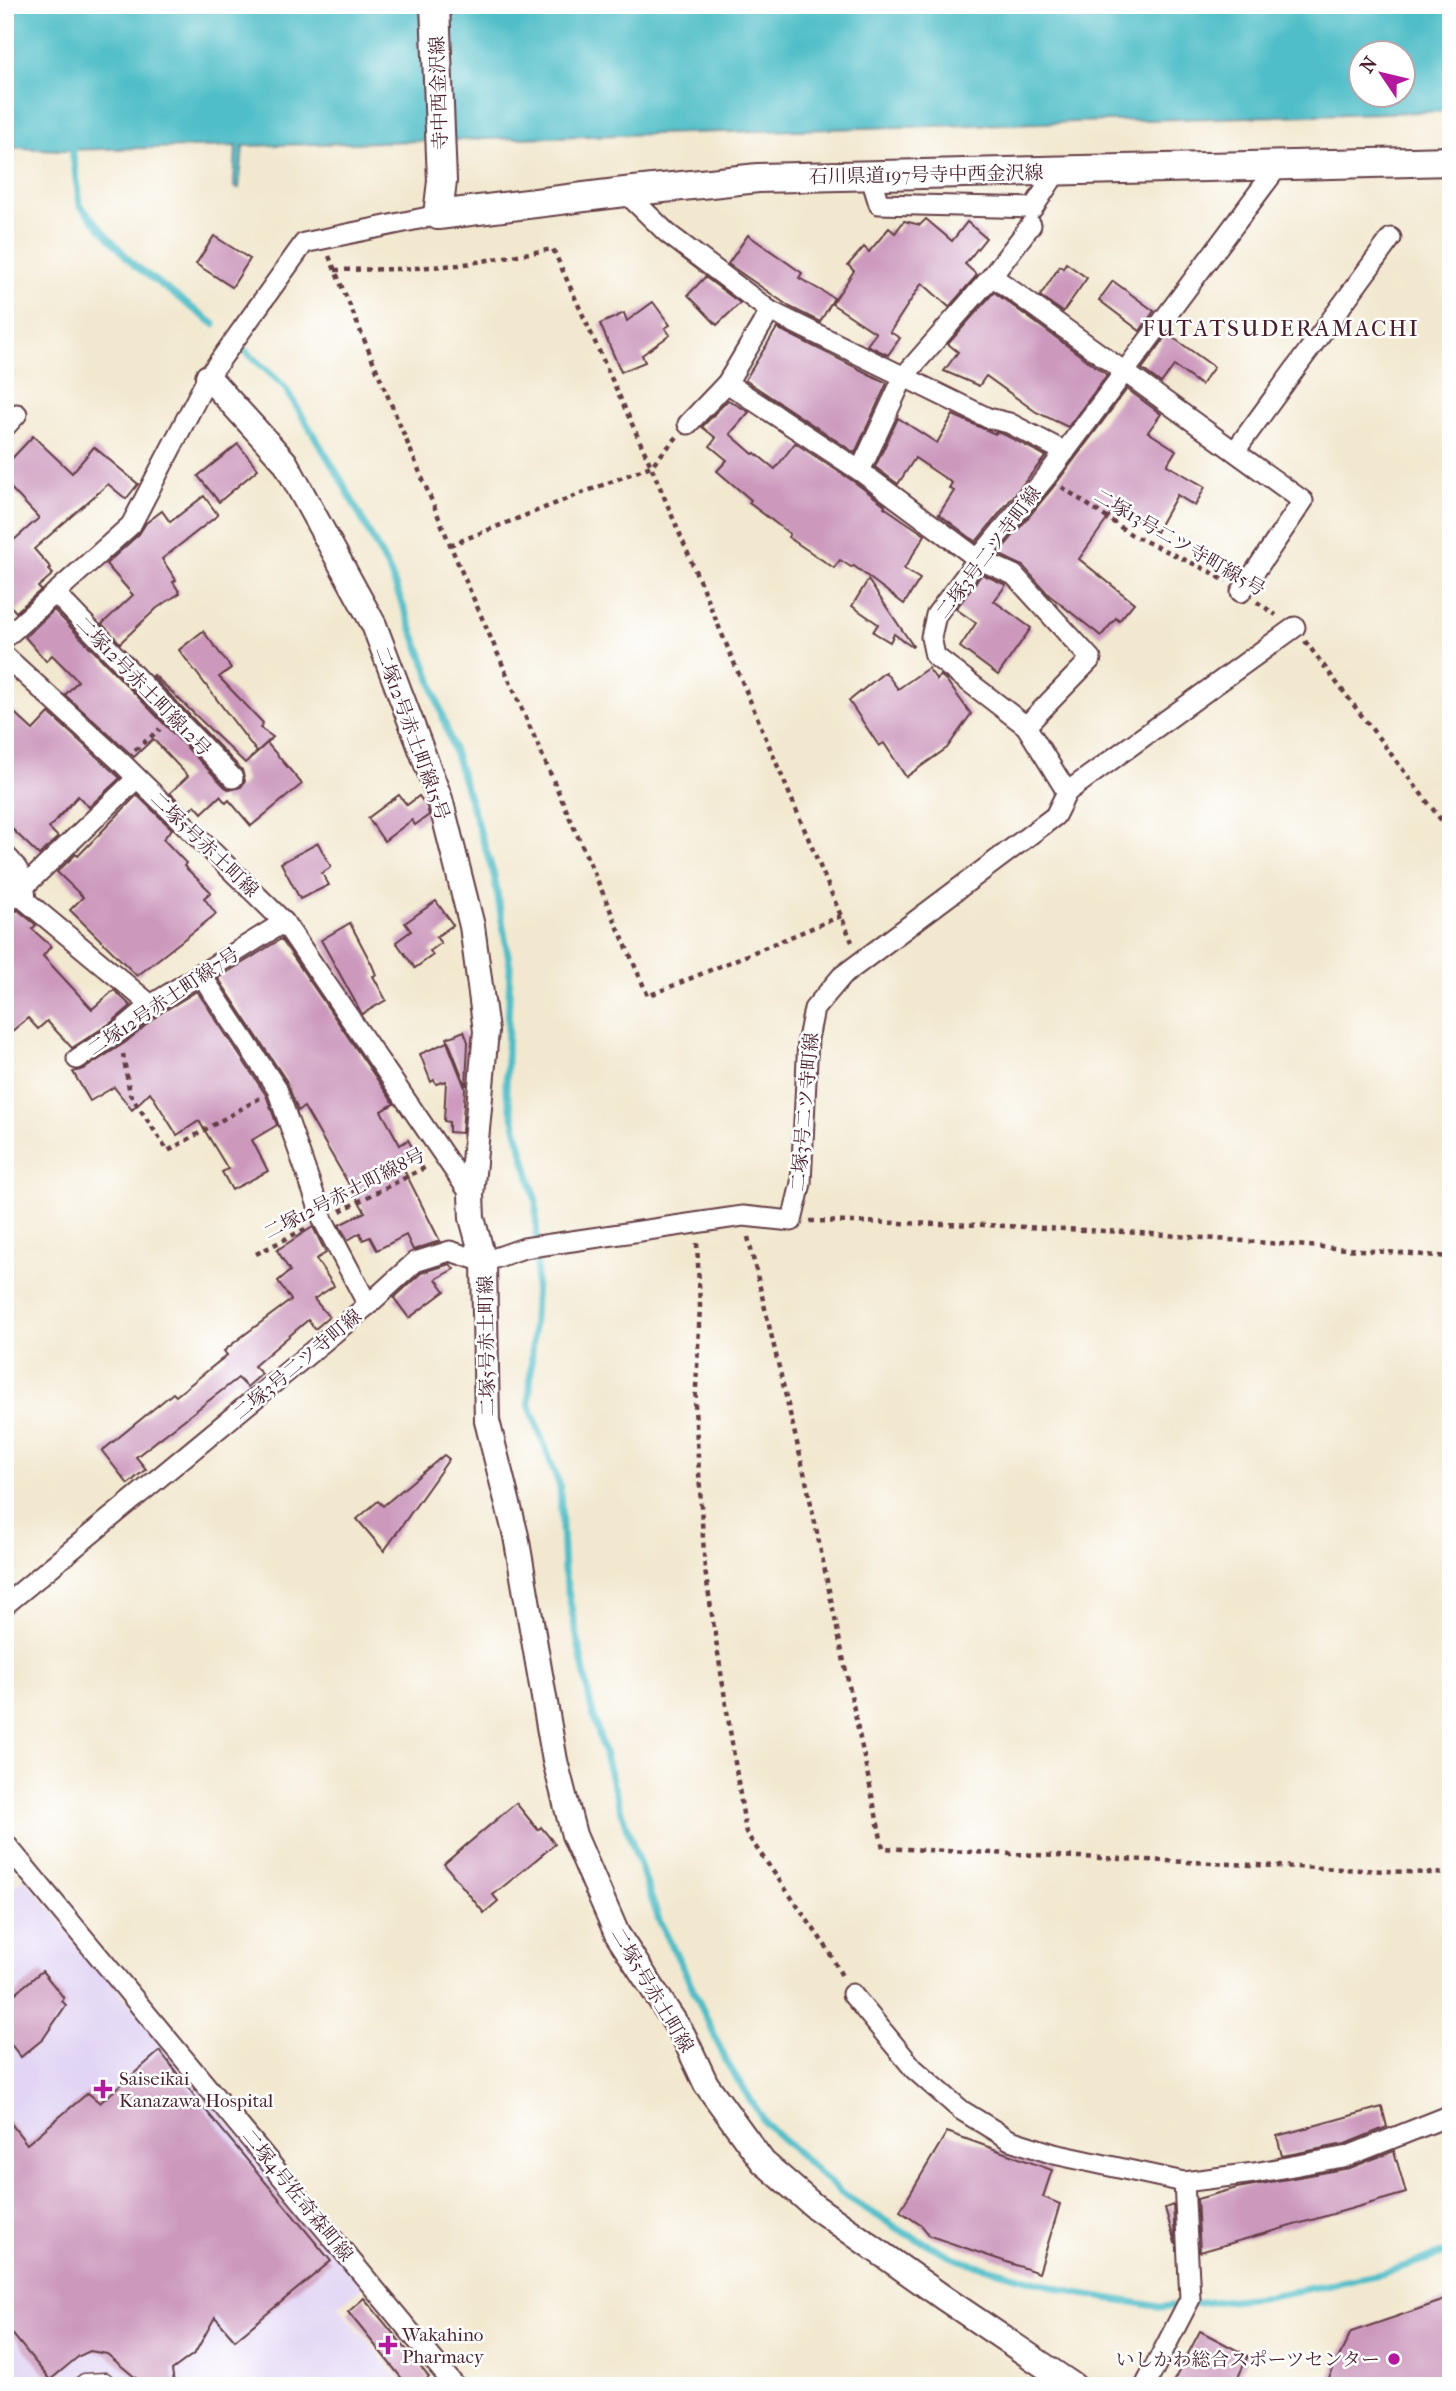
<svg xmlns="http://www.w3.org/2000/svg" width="1456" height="2391" font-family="'IM FELL French Canon','Noto Serif JP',serif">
	<rect width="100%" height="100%" fill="#fff"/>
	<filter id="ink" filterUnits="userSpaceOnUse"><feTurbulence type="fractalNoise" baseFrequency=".0143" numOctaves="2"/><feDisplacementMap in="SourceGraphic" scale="14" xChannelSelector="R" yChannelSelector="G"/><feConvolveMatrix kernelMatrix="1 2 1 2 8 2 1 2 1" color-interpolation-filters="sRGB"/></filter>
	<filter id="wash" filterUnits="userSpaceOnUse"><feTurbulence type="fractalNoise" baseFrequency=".00686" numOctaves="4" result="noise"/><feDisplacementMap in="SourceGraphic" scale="28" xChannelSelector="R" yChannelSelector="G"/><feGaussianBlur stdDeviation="1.57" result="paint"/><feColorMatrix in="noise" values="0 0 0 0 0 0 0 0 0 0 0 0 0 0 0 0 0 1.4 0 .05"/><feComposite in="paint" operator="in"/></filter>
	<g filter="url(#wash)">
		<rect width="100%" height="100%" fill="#f2e8cf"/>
		<path fill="#e1d4f4" d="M25 1878 364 2285 339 2306 404 2386H5V1894Z"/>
		<path fill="#50bec8" stroke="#4d6e7a" stroke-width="2" fill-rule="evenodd" d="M5 5H1451V111L243 146 239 188 234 187 236 146 60 150 5 147ZM1362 52H1404V94H1362Z"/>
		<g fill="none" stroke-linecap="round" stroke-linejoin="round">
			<g stroke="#50bec8" stroke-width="7">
				<path d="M71 141 80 205 134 265 214 324"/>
				<path d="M241 347 284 386 340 478 390 572 427 668 494 875 510 966 506 1090 536 1201 537 1266 529 1404 560 1487 564 1571 591 1707 620 1808 659 1920 688 1978 727 2063 766 2124 841 2193 905 2233 959 2260 1076 2293 1161 2307 1271 2296 1381 2274 1451 2251"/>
			</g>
		</g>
		<g id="blocks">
			<g fill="#cc99bd">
				<path d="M926 219 952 241 967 222 986 238 965 264 977 275 949 307 922 283 890 332 900 338 888 355 867 345 876 333 832 304 854 271 848 265 864 247 869 252 889 228 895 233 904 221 920 225Z"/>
				<path d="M748 235 802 273 799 278 834 298 820 322 790 307 728 264Z"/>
				<path d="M214 236 250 259 232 287 196 264Z"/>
				<path d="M1066 263 1087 278 1063 312 1040 296 1060 266 1063 268Z"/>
				<path d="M705 277 740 303 717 325 688 295Z"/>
				<path d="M1113 281 1154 311 1140 331 1099 300Z"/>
				<path d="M994 292 1107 375 1068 427 1036 412 986 376 979 386 944 371 958 352 948 344Z"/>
				<path d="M653 302 670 325 665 328 670 335 642 355 645 362 621 372 600 324 624 313 627 321Z"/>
				<path d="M777 328 887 383 855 453 745 380Z"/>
				<path d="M1168 334 1214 367 1201 385 1174 366 1161 383 1142 369Z"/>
				<path d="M1127 389 1161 414 1148 432 1176 450 1167 465 1205 487 1195 506 1177 495 1156 532 1116 507 1079 559 1134 603 1119 621 1116 618 1101 636 1049 595 1023 566 998 554 1055 485Z"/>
				<path d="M728 400 749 412 730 434 753 454 755 453 775 469 795 443 853 481 885 505 884 507 925 535 904 569 920 579 904 604 854 566 851 567 840 560 834 568 788 537 790 534 749 503 751 500 717 471 727 460 710 446 716 438 702 427Z"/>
				<path d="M953 415 995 434 996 432 1005 435 1046 456 976 542 939 514 954 491 949 488 952 483 915 458 898 484 875 467 898 418 937 443Z"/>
				<path d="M33 436 72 473 94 447 138 484 126 499 108 484 34 549 51 568 49 570 53 574 38 587 41 590 16 612 5 600V548L39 518 5 482V466Z"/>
				<path d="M238 444 258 469 219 502 198 476Z"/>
				<path d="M204 496 218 515 162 559 176 580 173 582 180 593 157 608 120 643 102 624 133 595 106 564 139 534 146 523 162 511 170 522Z"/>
				<path d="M982 574 1006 585 994 601 1031 628 998 675 960 647 976 623 956 609Z"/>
				<path d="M868 580 913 646 912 647 894 634 890 642 873 632 878 624 852 606Z"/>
				<path d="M54 610 225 787 230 790 241 787 245 781 242 770 152 676 154 675 245 763 267 743 302 784 251 826 229 800 226 803 220 796 202 813 195 805 189 811 170 793 188 776 153 739 134 757 65 695 78 681 52 655 46 661 25 637Z"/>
				<path d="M203 631 231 668 219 677 263 723 260 728 273 737 257 752 179 650Z"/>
				<path d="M928 668 937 680 940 675 946 680 971 714 947 748 906 777 884 743 879 746 849 701 885 672 898 689Z"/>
				<path d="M5 704 33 730 49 713 120 778 89 807 78 796 49 828 58 837 39 855 5 822Z"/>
				<path d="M137 795 172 829 163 839 186 863 184 866 211 892 204 898 216 914 137 976 70 910 83 897 57 872 76 854 78 856Z"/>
				<path d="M399 795 407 805 419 796 427 807 429 815 415 825 412 820 384 841 368 818Z"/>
				<path d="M318 843 331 867 322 873 329 885 300 899 281 863Z"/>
				<path d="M436 901 453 925 436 937 441 943 430 951 433 955 415 968 396 942 411 931 405 923Z"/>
				<path d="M18 910 36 925 32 929 51 946 43 956 92 1009 114 990 131 1006 112 1022 72 1048 47 1021 38 1029 28 1018 5 1037V917Z"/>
				<path d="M350 923 372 965 376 975 373 976 386 1000 362 1014 321 940Z"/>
				<path d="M281 939 394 1104 381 1111 400 1145 408 1140 418 1157 402 1166 440 1241 413 1250 406 1235 377 1250 370 1237 363 1240 360 1233 348 1240 339 1225 365 1212 304 1107 298 1111 287 1082 218 978Z"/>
				<path d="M197 991 266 1095 277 1125 252 1140 268 1171 232 1190 222 1172 228 1169 199 1121 177 1135 150 1092 132 1110 114 1087 90 1101 73 1072 84 1069 126 1042 158 1015Z"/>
				<path d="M464 1031 468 1042 466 1086 447 1038Z"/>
				<path d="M447 1042 465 1088 462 1133 449 1132V1122L444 1121 446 1081 436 1084 434 1080 431 1082 420 1054Z"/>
				<path d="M313 1227 326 1253 316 1259 334 1286 314 1299 329 1317 315 1329 308 1320 254 1366 262 1374 247 1387 238 1378 136 1457 146 1469 128 1484 102 1451 173 1393 176 1396 227 1355 224 1351 240 1338 291 1300 278 1281 290 1271 277 1250Z"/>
				<path d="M450 1264 454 1269 436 1279 445 1291 409 1318 394 1298 421 1273Z"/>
				<path d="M444 1455 449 1459 384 1551 357 1519 378 1501 383 1506Z"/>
				<path d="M516 1803 538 1830 541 1827 555 1844 493 1895 498 1901 484 1913 444 1864Z"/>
				<path d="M42 1971 64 1998 62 2001 66 2005 43 2039 21 2057 5 2037V2002Z"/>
				<path d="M160 2051 203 2107 331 2261 235 2340 215 2317 195 2353 172 2370 174 2383 163 2384 137 2379 107 2354 90 2351 79 2356 50 2380 5 2325V2116L27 2144 88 2093 100 2103Z"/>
				<path d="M1382 2107 1387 2127 1345 2144 1282 2156 1277 2136Z"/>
				<path d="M947 2132 1052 2170 1043 2197 1060 2204 1039 2273 930 2236 922 2226 900 2211Z"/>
				<path d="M1394 2151 1406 2193 1200 2252 1197 2199 1237 2188 1350 2168Z"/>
				<path d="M1173 2205 1175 2243 1165 2208Z"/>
				<path d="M364 2298 429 2377 418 2386H408L348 2312Z"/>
				<path d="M1451 2298V2386H1325L1351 2332Z"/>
				<path d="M1200 2331 1248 2356 1234 2386H1171Z"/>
			</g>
		</g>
	</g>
	<g filter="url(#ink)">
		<use href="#blocks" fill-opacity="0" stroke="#633d44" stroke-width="2"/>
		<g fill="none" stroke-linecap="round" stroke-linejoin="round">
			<g stroke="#633d44" stroke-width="13">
				<path id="service" d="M75 2386 84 2379 106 2378 114 2386"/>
			</g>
			<g stroke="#633d44" stroke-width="23">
				<g id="minor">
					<path d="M870 175 879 204 1033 208 1058 170"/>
					<path d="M625 192 667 233 770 311 727 383 860 471 978 559 1014 575 1091 659 1026 726"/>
					<path d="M992 276 1303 501 1241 592"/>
					<path d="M770 311 988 418 1009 423 1065 452"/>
					<path d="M688 424 727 383"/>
					<path d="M5 427 17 414"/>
					<path d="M1235 451 1391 238"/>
					<path d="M860 471 904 376 992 276 1031 225"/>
					<path d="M55 593 233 778"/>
					<path d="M5 638 131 525 208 377 304 243 438 215"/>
					<path d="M5 656 121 762 284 922 471 1195"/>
					<path d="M1067 792 1295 627"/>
					<path d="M5 855C20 869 25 881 26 901L151 1005"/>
					<path d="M5 905 136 779"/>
					<path d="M200 973 277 1089 323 1220 368 1305"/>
					<path d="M77 1059 119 1032 151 1005 284 922"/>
					<path d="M5 1605 368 1305 415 1262 450 1251 484 1262 524 1248 743 1216 792 1221 801 1183 808 1039 814 1009 842 976 1055 816 1067 792 1026 726 935 656 931 637 936 615 978 559 1046 477 1279 165"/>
					<path d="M5 1843 455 2386"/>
					<path d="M852 1994 914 2069 961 2110 1010 2140 1054 2154 1184 2182 1190 2299 1145 2386"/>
					<path d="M1184 2182 1254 2173 1348 2156 1451 2115"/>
				</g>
			</g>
			<g stroke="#633d44" stroke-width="28">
				<path id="tertiary" d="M208 377 285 462 374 625 440 799 472 926 486 1031 471 1195 472 1218 484 1262 487 1421 516 1536 555 1761 574 1835 617 1934 683 2035 706 2084 763 2162 814 2206 944 2298 1074 2386"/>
			</g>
			<g stroke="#633d44" stroke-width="32">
				<path id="secondary" d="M435 5 442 181 438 215 625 192 758 178 1451 161"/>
			</g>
			<g stroke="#633d44" stroke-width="4.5" stroke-dasharray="5 5" stroke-linecap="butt">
				<path d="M329 256 457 561 648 996 841 916"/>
				<path d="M335 270 400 269 459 265 553 249 651 466 852 942"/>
				<path d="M1062 487 1132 535 1213 573 1226 582"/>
				<path d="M450 545 651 466 677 437"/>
				<path d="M1257 602 1276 615"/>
				<path d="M1305 641 1451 833"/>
				<path d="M135 750 160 729"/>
				<path d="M123 1054 130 1094 168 1151 260 1098"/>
				<path d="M340 1211 428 1166"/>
				<path d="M810 1221 986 1225 1126 1232 1451 1257"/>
				<path d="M748 1237 807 1485 883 1848 1451 1874"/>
				<path d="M697 1243 700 1306 695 1408 705 1570 746 1833 827 1948 843 1978"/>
				<path d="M256 1254 307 1228"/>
			</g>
			<use href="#service" stroke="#fff" stroke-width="10"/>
			<use href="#minor" stroke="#fff" stroke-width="19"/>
			<use href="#tertiary" stroke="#fff" stroke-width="24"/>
			<use href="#secondary" stroke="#fff" stroke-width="28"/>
		</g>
	</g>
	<g fill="#b5179e" stroke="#fff" stroke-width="2.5">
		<path d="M99.5 2078.5h7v7h7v7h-7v7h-7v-7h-7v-7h7z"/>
		<path d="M384.5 2334.5h7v7h7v7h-7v7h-7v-7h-7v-7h7z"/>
		<circle cx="1394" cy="2359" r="7"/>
	</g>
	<g text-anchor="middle" stroke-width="5" stroke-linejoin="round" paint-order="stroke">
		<g font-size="19" fill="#4a1f2b" stroke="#fff">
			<text transform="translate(438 93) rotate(-92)" y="7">寺中西金沢線</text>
			<text transform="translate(926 174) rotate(-1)" y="7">石川県道197号寺中西金沢線</text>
			<text transform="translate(1180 542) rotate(30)" y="7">二塚13号二ツ寺町線5号</text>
			<text transform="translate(988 552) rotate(-53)" y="7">二塚3号二ツ寺町線</text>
			<text transform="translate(144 686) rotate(46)" y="7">二塚12号赤土町線12号</text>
			<text transform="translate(413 733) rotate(70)" y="7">二塚12号赤土町線15号</text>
			<text transform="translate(205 844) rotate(44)" y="7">二塚5号赤土町線</text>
			<text transform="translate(163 1001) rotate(-34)" y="7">二塚12号赤土町線7号</text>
			<text transform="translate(804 1112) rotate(-85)" y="7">二塚3号二ツ寺町線</text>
			<text transform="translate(344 1193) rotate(-27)" y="7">二塚12号赤土町線8号</text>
			<text transform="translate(486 1346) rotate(-91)" y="7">二塚5号赤土町線</text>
			<text transform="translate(297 1364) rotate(-40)" y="7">二塚3号二ツ寺町線</text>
			<text transform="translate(653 1990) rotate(59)" y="7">二塚5号赤土町線</text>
			<text transform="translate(298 2195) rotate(51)" y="7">二塚4号佐奇森町線</text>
		</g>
		<g font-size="19" fill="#4a1f2b" stroke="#fff" text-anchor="start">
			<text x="119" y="2085">Saiseikai<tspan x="119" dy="22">Kanazawa Hospital</tspan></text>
			<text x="402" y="2341">Wakahino<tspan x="402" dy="22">Pharmacy</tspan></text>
			<text x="1380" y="2366" text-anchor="end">いしかわ総合スポーツセンター</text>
		</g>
		<g font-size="23" letter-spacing="2" fill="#4a1f2b" stroke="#fff">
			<text x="1281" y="336">FUTATSUDERAMACHI</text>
		</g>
	</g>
	<rect width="1456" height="2391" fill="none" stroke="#fff" stroke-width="28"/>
	<g transform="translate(1382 74) rotate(305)"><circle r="33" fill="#ffffff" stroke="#b7a5aa" stroke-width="2"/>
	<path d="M0-5L12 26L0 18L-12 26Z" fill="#b5179e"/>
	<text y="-10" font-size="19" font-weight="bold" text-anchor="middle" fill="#4a1f2b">N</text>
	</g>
</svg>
